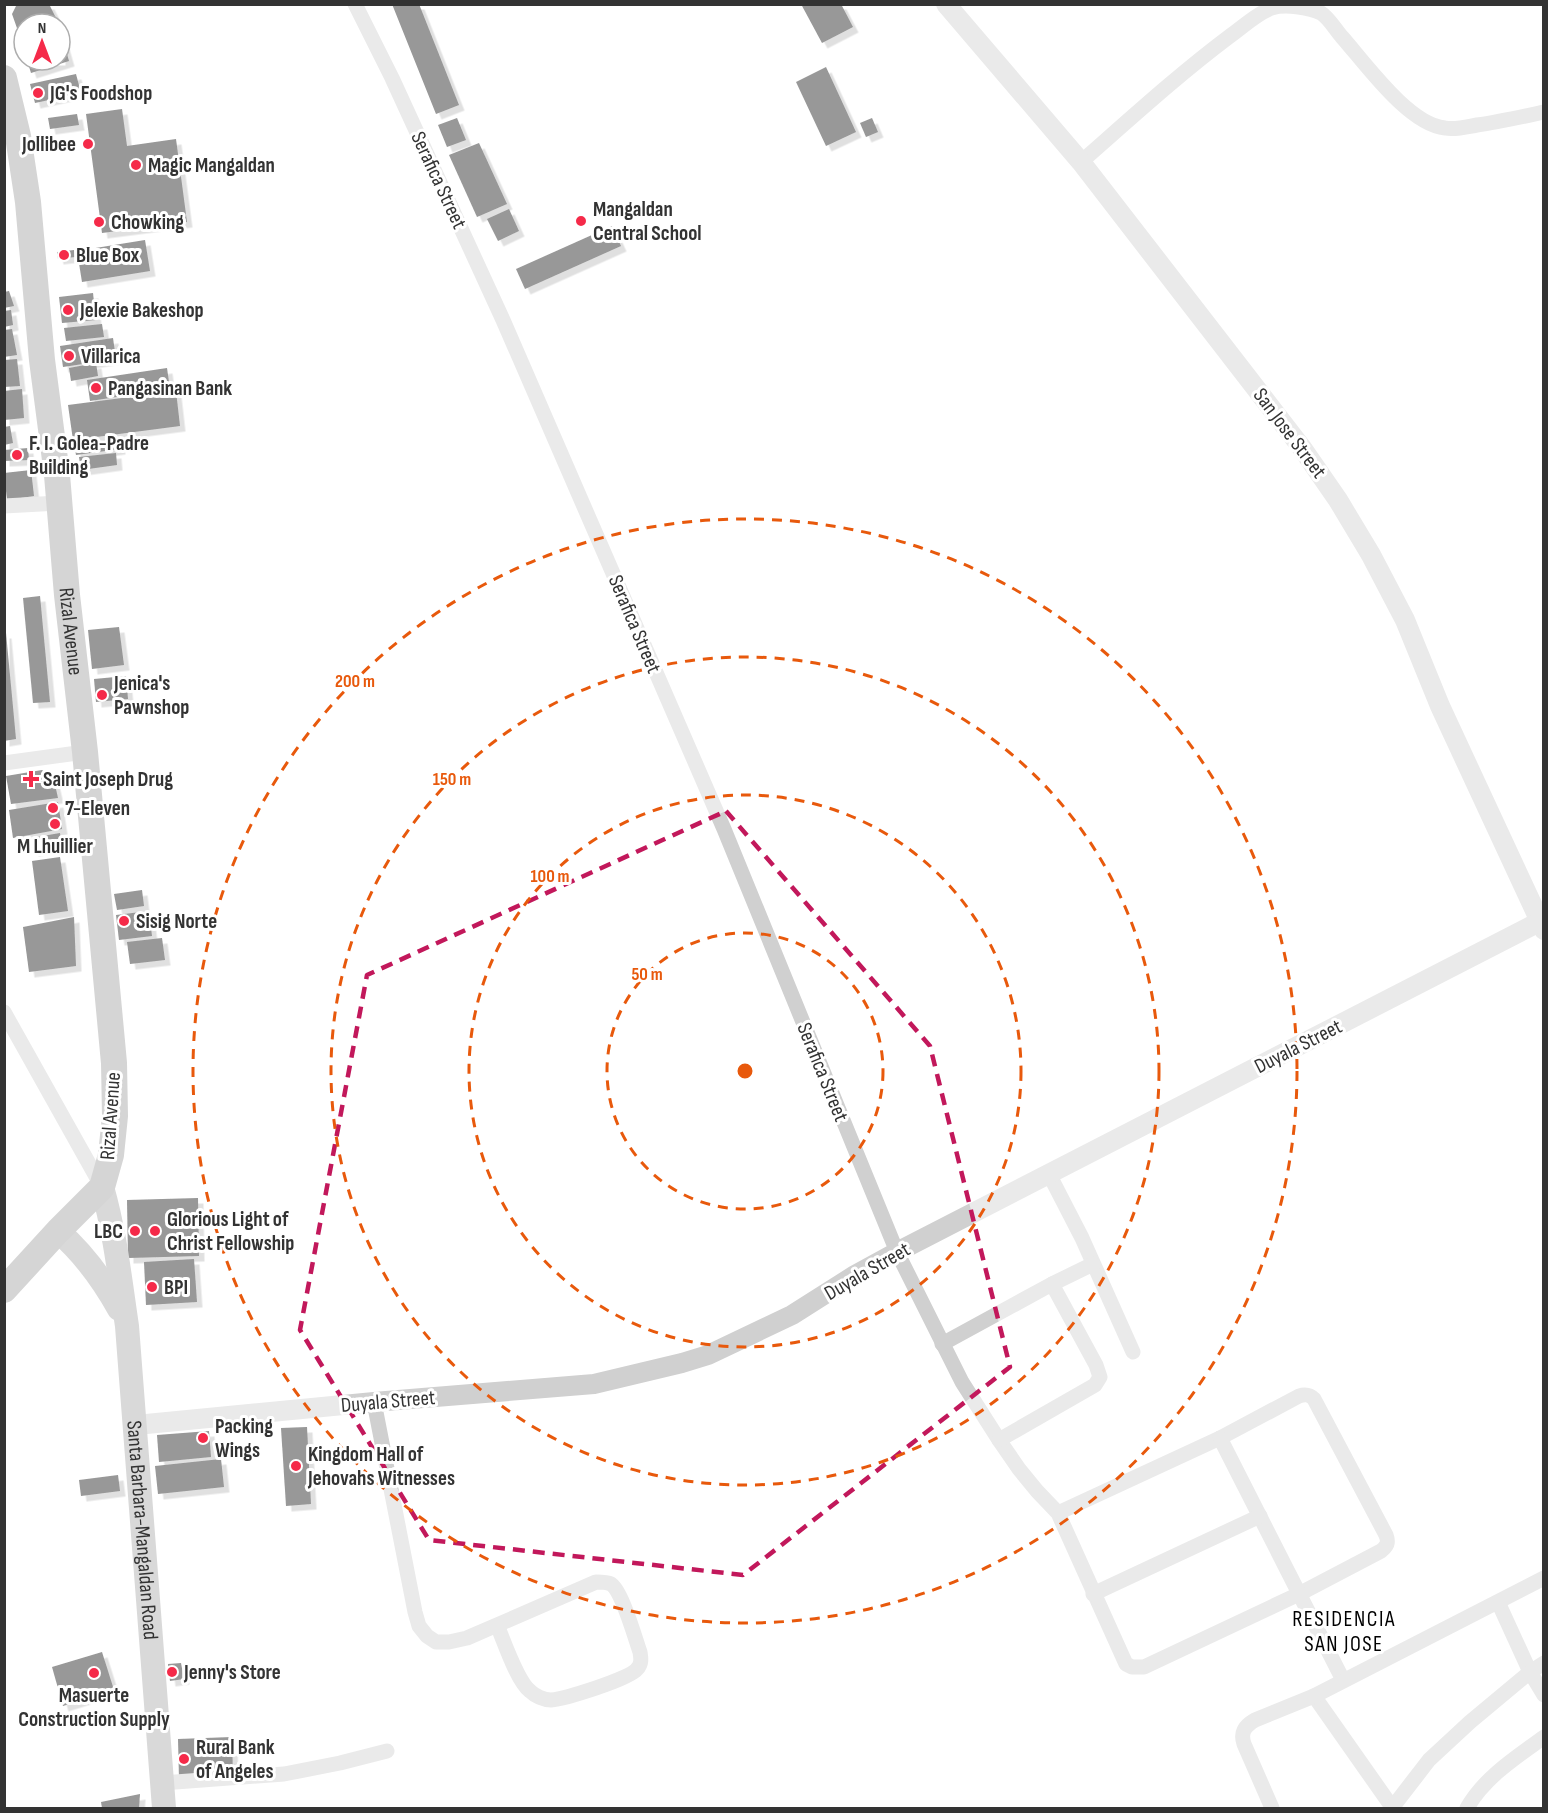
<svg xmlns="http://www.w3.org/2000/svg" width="1548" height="1813" font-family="'Sofia Sans Condensed',sans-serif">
	<defs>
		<filter id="shadow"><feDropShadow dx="5.5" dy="5.5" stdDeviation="0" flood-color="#0004"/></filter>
	</defs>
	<rect width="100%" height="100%" fill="#fff"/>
	<g fill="#1a1a1a" filter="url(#shadow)">
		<path d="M17 4H49L59 24H24V48L12 14Z"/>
		<path d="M392 4H419L459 105 436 114Z"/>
		<path d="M801 4H841L853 27 822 43Z"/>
		<path d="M60 40H63L69 61 31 73 27 60H60Z"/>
		<path d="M826 67 856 132 826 146 796 82Z"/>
		<path d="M76 74 81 93 35 103 30 84Z"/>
		<path d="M122 109 127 146 176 139 187 222 102 233 86 114Z"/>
		<path d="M77 114 79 125 50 129 48 118Z"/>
		<path d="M457 118 466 140 447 147 438 125Z"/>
		<path d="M872 118 878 132 866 137 860 123Z"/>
		<path d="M479 143 507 204 477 217 449 155Z"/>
		<path d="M509 209 519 231 498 241 487 219Z"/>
		<path d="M612 226 621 246 525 289 516 269Z"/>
		<path d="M145 240 150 271 82 282 77 251Z"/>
		<path d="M74 250 75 257 58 259 57 252Z"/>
		<path d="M9 291 14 306 4 308V292Z"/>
		<path d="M93 293 96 320 62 323 59 297Z"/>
		<path d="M11 310 13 325 4 327V311Z"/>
		<path d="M102 324 104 337 66 341 64 328Z"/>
		<path d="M12 329 17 355 4 357V330Z"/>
		<path d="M113 338 116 359 63 367 60 346Z"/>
		<path d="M17 359 20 386 4 387V360Z"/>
		<path d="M96 363 98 376 71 381 69 368Z"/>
		<path d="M167 368 170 389 90 401 87 380Z"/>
		<path d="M22 389 24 418 4 420V391Z"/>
		<path d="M176 391 180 426 73 440 68 405Z"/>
		<path d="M10 426 13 443 4 445V427Z"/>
		<path d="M119 438 120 449 76 455 74 444Z"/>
		<path d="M28 448 29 460 4 461V450Z"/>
		<path d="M116 453 117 465 81 470 79 457Z"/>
		<path d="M31 470 34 496 7 500 4 473Z"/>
		<path d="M40 596 50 702 33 703 23 598Z"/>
		<path d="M119 627 124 665 92 669 88 630Z"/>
		<path d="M4 633H6L16 739 4 741Z"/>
		<path d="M126 676 128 699 96 702 94 679Z"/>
		<path d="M42 770 53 776 58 798 11 804 6 776Z"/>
		<path d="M58 802 62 829 13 838 9 810Z"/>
		<path d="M60 833 62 846 33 851 31 838Z"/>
		<path d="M60 857 68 911 39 915 32 861Z"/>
		<path d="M142 890 144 906 117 910 114 894Z"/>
		<path d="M149 911 152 936 119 940 116 915Z"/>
		<path d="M74 917 76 966 29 972 23 927Z"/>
		<path d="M162 938 165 960 130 964 127 942Z"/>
		<path d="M198 1198 199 1256 128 1258 127 1200Z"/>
		<path d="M194 1259 197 1302 146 1305 144 1262Z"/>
		<path d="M307 1427 311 1504 286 1506 281 1428Z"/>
		<path d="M209 1431 211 1457 159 1462 157 1435Z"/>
		<path d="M221 1459 224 1487 158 1494 155 1466Z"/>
		<path d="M118 1475 120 1491 81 1496 79 1480Z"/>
		<path d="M102 1652 114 1690 63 1706 52 1667Z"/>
		<path d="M181 1663 184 1679 170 1681 168 1664Z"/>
		<path d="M232 1737 233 1777 179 1779 178 1739Z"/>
		<path d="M140 1794 139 1808H102L101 1802Z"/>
	</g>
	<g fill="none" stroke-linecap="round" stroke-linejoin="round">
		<g stroke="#d0d0d0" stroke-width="15">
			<path d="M355 4 392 78 503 320 724 829 897 1252 962 1382 999 1440 1019 1469 1037 1491 1058 1513 1126 1664 1132 1667H1144L1299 1594 1381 1551C1387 1546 1389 1543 1386 1535L1314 1399C1309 1394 1305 1394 1299 1396L1220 1438 1058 1513"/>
			<path d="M1081 162C1130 119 1178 75 1230 36 1243 27 1257 13 1272 8 1284 4 1309 7 1321 13 1328 17 1336 30 1342 37 1365 63 1409 125 1445 128 1455 130 1466 127 1477 125 1499 122 1521 117 1544 112"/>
			<path d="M4 506 59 503"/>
			<path d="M4 763 85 752"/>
			<path d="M4 1012 102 1187"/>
			<path d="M1049 1174 1082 1238 1133 1352"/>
			<path d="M942 1344 1052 1284 1093 1264"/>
			<path d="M374 1402 415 1612 419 1626 427 1636 436 1642H449L467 1638 596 1582C601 1582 607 1582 611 1584 622 1591 635 1638 640 1652 641 1658 642 1664 637 1669 630 1679 564 1699 551 1700 544 1700 535 1696 530 1691 517 1681 504 1641 497 1625"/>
			<path d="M1220 1438 1343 1680"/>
			<path d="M999 1440 1095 1385 1100 1377 1096 1365 1052 1284"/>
			<path d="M1093 1594 1260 1516"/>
			<path d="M1498 1602 1530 1672 1544 1695"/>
			<path d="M1314 1696 1392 1807"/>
			<path d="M162 1783 284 1774 340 1763 387 1751"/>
			<path d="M1272 1808 1244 1744C1240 1732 1245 1726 1255 1720L1314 1696 1544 1578"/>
			<path d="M1392 1808 1429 1760 1470 1722 1530 1672 1544 1663"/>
			<path d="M1467 1808C1485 1777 1515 1758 1544 1737"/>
		</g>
		<g stroke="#d0d0d0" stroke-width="20">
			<path d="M946 4 1081 162 1302 448 1338 500 1371 555 1405 620 1440 706 1544 930"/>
			<path d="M136 1425 374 1402 594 1384 682 1363 708 1355 792 1315 855 1275 897 1252 1539 922"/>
		</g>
		<g stroke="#ababab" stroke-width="24">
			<path id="s1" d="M102 1187C115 1232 120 1279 127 1326L164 1808"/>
			<path d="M58 1231C83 1253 103 1280 119 1309"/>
		</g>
		<path stroke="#a2a2a2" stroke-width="26" id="s2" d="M4 78 18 136 28 202 42 360 57 475 67 595 85 752 114 1063 115 1116 111 1155 102 1187 58 1231 4 1290"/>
	</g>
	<path d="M0 0H1548V1813H0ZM726 811 930 1046 1010 1367 743 1575 429 1540 300 1330 367 975Z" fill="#fff" fill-opacity=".55" fill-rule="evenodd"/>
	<path fill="none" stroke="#c2185b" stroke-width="4.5" stroke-dasharray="12 8" stroke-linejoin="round" d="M726 811 930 1046 1010 1367 743 1575 429 1540 300 1330 367 975Z"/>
	<g fill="none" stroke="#e8590c" stroke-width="3" stroke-dasharray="10 8">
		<circle cx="745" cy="1071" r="138"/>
		<circle cx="745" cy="1071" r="276"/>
		<circle cx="745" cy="1071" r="414"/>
		<circle cx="745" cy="1071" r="552"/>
	</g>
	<g fill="#f52a49" stroke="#fff" stroke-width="2">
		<circle cx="38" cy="93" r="6"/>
		<circle cx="88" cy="144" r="6"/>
		<circle cx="136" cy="165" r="6"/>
		<circle cx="581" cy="221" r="6"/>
		<circle cx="99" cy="222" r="6"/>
		<circle cx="64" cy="255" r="6"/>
		<circle cx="68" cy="310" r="6"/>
		<circle cx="69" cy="356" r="6"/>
		<circle cx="96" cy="388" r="6"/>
		<circle cx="17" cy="455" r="6"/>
		<circle cx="102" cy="695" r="6"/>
		<path d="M28 770h6v6h6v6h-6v6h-6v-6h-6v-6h6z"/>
		<circle cx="53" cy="808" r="6"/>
		<circle cx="55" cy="824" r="6"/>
		<circle cx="124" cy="921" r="6"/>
		<circle cx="135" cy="1231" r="6"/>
		<circle cx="155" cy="1231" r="6"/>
		<circle cx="152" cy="1287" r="6"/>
		<circle cx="203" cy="1438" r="6"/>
		<circle cx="296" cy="1466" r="6"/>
		<circle cx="172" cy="1672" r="6"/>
		<circle cx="94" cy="1673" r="6"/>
		<circle cx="184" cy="1759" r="6"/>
	</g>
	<g text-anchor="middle" stroke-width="6" stroke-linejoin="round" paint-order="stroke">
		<g font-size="21" font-weight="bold" fill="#333" stroke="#fff" text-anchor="start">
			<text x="50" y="100">JG's Foodshop</text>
			<text x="76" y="151" text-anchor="end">Jollibee</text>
			<text x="148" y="172">Magic Mangaldan</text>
			<text x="593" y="216">Mangaldan<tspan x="593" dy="24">Central School</tspan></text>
			<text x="111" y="229">Chowking</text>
			<text x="76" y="262">Blue Box</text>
			<text x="80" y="317">Jelexie Bakeshop</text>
			<text x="81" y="363">Villarica</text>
			<text x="108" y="395">Pangasinan Bank</text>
			<text x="29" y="450">F. I. Golea-Padre<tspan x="29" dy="24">Building</tspan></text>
			<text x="114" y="690">Jenica's<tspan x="114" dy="24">Pawnshop</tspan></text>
			<text x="43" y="786">Saint Joseph Drug</text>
			<text x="65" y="815">7-Eleven</text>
			<text x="55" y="853" text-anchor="middle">M Lhuillier</text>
			<text x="136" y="928">Sisig Norte</text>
			<text x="167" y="1226">Glorious Light of<tspan x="167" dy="24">Christ Fellowship</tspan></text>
			<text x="123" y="1238" text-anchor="end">LBC</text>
			<text x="164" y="1294">BPI</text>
			<text x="215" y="1433">Packing<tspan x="215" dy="24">Wings</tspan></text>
			<text x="308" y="1461">Kingdom Hall of<tspan x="308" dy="24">Jehovahs Witnesses</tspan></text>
			<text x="184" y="1679">Jenny's Store</text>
			<text x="94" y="1702" text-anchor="middle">Masuerte<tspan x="94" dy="24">Construction Supply</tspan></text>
			<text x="196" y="1754">Rural Bank<tspan x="196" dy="24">of Angeles</tspan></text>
		</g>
		<g font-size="21" fill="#333" stroke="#fff">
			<text transform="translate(439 180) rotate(65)" y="7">Serafica Street</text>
			<text transform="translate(1290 433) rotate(53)" y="7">San Jose Street</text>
			<text transform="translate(635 624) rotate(67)" y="7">Serafica Street</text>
			<text dy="7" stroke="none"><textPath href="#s2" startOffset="558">Rizal Avenue</textPath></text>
			<text transform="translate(1298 1046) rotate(-27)" y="7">Duyala Street</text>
			<text transform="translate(823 1072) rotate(68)" y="7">Serafica Street</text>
			<text transform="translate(110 1116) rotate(-86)" y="7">Rizal Avenue</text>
			<text transform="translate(867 1271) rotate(-30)" y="7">Duyala Street</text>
			<text transform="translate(388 1401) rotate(-5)" y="7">Duyala Street</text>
			<text dy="7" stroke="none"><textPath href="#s1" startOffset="346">Santa Barbara-Mangaldan Road</textPath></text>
		</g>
		<g font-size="22" letter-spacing="1.5" fill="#000" stroke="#fff">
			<text x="1344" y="1626">RESIDENCIA<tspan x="1344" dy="25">SAN JOSE</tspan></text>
		</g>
	</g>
	<circle cx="745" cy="1071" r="9" fill="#e8590c" stroke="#fff" stroke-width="3"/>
	<g font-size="18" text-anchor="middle" font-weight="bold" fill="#e8590c" stroke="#fff" stroke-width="6" stroke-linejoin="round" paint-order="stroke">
		<text x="355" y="687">200 m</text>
		<text x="452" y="785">150 m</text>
		<text x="550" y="882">100 m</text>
		<text x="647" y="980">50 m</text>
	</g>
	<rect width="1548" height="1813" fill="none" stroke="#333333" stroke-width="12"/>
	<g transform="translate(42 42)"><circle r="28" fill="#ffffff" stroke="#adadad" stroke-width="1.5"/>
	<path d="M0-4.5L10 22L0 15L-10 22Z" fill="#f52a49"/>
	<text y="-9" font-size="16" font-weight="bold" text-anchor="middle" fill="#333333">N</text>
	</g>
</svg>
